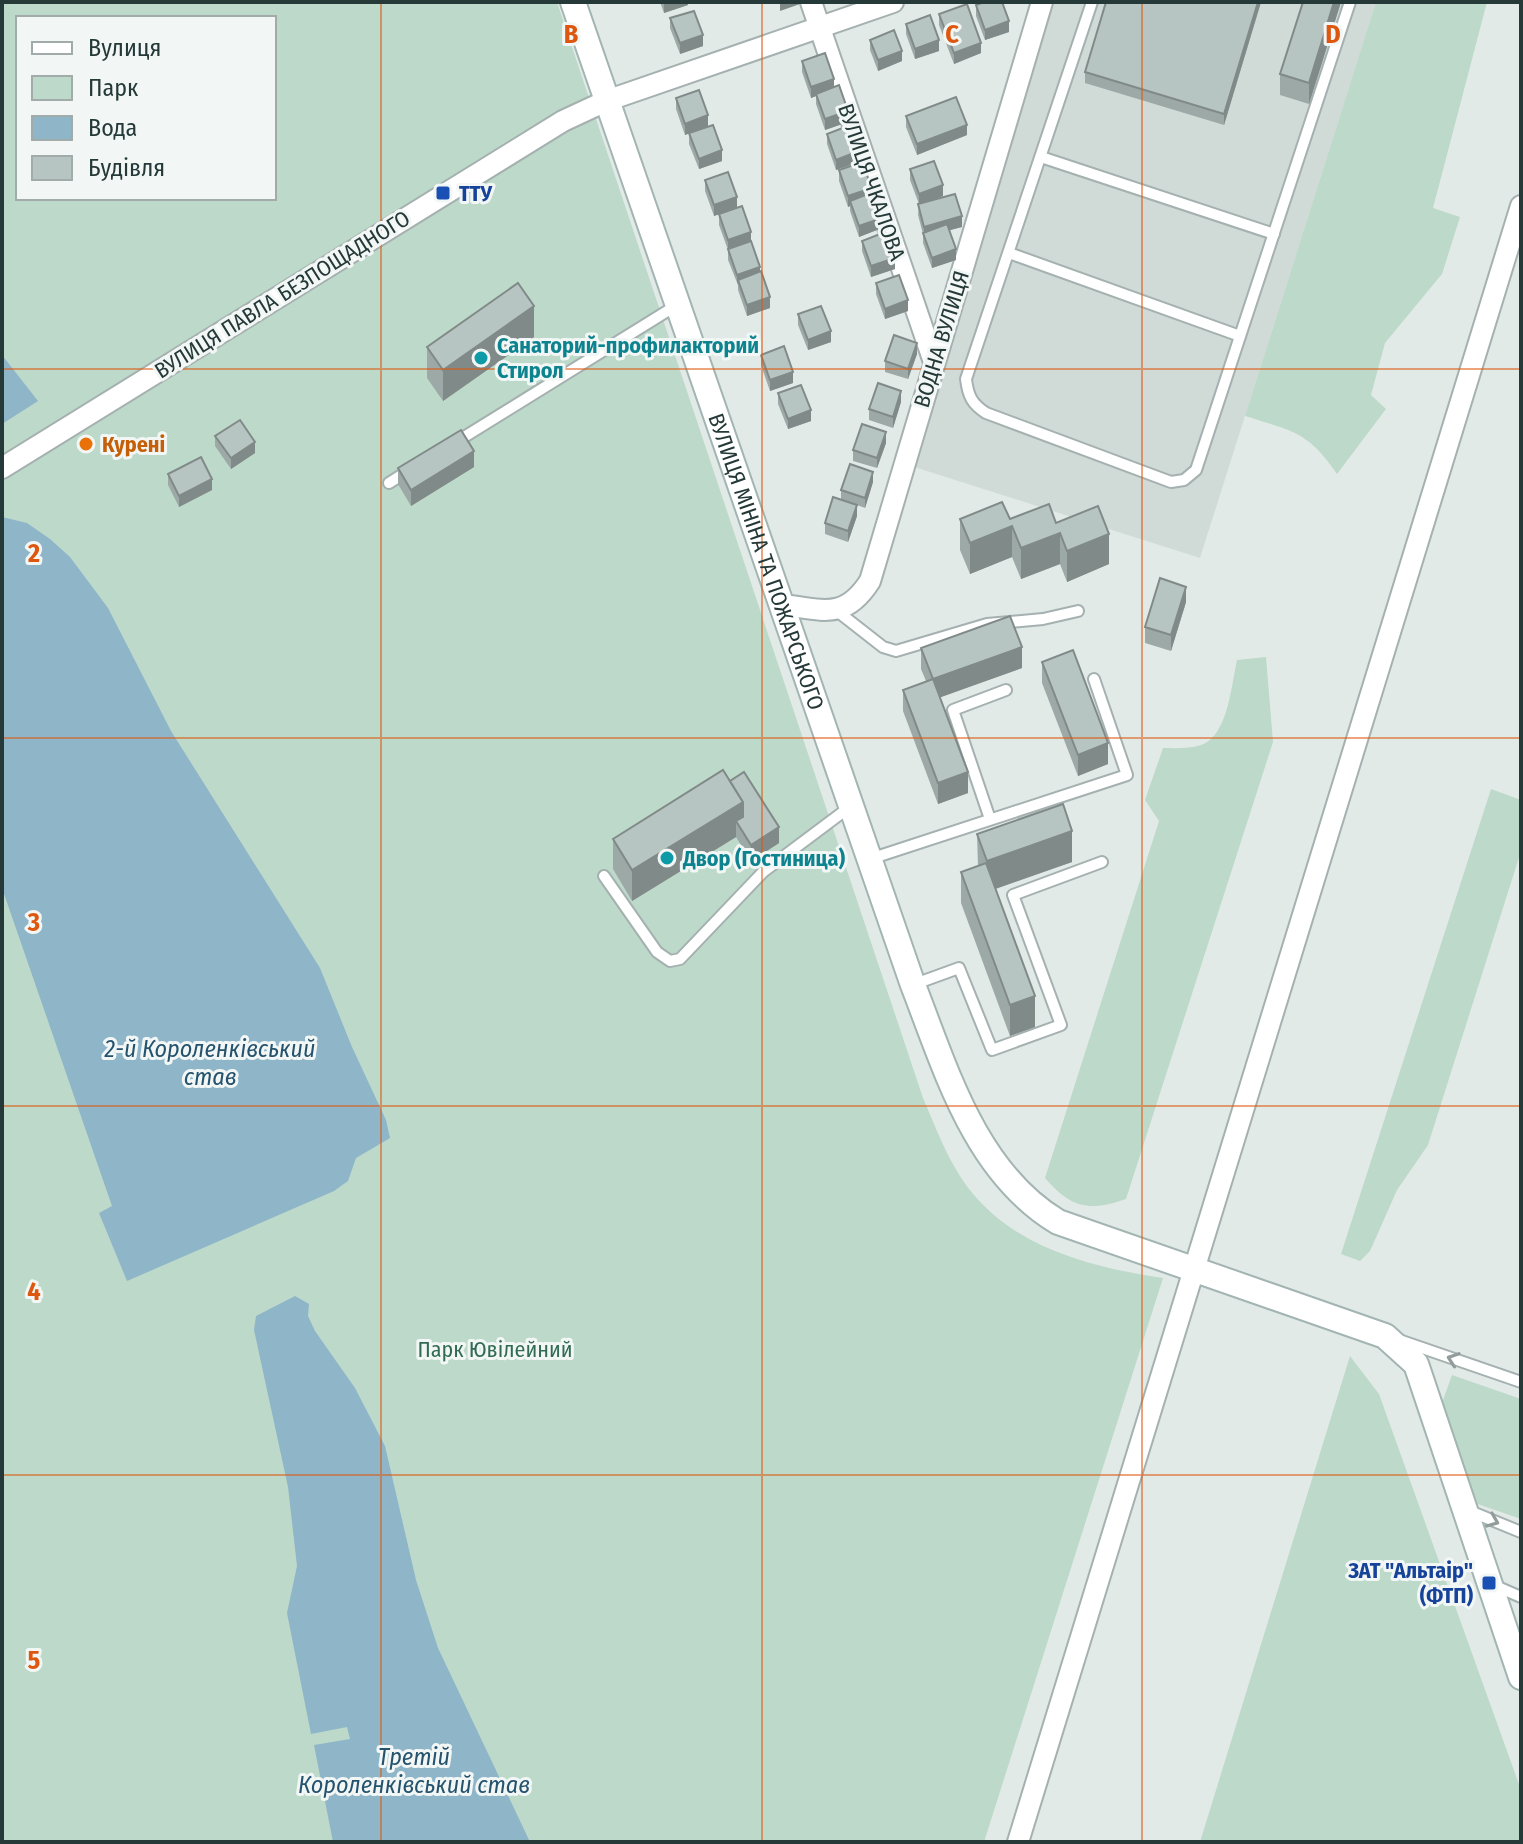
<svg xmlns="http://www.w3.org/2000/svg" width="1523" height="1844" font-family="'Fira Sans Condensed',sans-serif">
	<rect width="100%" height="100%" fill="#e2eae8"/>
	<path fill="#d0dad7" d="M1051 2H1376L1200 558 905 464Z"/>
	<g fill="#bdd9ca" fill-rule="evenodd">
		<path d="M2 2H557L923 1098C933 1121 942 1145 954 1166 996 1243 1083 1266 1163 1278L984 1842H2ZM18 18H274V198H18Z"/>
		<path d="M1376 2H1487L1433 208 1460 217 1442 274 1385 343 1371 395 1386 409 1337 474C1308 431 1292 431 1245 416Z"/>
		<path d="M1266 657 1273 742 1126 1199C1089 1212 1071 1208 1045 1178L1159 821 1145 800 1163 748C1178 748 1201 750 1212 738 1229 721 1232 682 1237 660Z"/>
		<path d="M1491 789 1521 800V851L1428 1145 1397 1190 1370 1251 1360 1261 1341 1254Z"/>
		<path d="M1350 1356 1379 1394 1521 1790V1842H1200Z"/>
		<path d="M1452 1375 1521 1399V1519L1469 1501 1438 1414Z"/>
	</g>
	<g fill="#8fb5c9">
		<path d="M2 355 38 401 2 424Z"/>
		<path d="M2 517 27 523 50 539 70 557 108 608 171 731 320 968 352 1047 386 1120 390 1138 356 1158 348 1181 334 1191 127 1281 99 1213 112 1206 2 888Z"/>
		<path d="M295 1296 309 1304 308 1316 315 1331 355 1388 385 1446 416 1580 438 1648 530 1842H333L314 1745 350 1739 347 1727 311 1734 287 1613 297 1566 288 1487 254 1330 256 1316Z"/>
	</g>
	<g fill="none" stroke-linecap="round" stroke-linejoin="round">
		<g stroke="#a5b1b0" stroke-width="14">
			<g id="lane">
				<path d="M1092 2 966 379C968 396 972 404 986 413L1171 482 1184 480 1196 470 1350 2"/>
				<path d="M1041 157 1274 234"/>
				<path d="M1009 253 1240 336"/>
				<path d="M456 442 677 305"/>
				<path d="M389 483 408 471"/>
				<path d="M837 611 883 647 896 651 987 624 1043 619 1078 611"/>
				<path d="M990 819 953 710 1006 690"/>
				<path d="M870 859 1127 775 1094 679"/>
				<path d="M604 876 657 952 670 961 680 959 763 872 851 806"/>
				<path d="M915 984 959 968 992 1050 1061 1025 1013 895 1102 862"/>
				<path d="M1402 1341 1521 1382"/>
				<path d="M1467 1510 1521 1532"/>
				<path d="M1493 1585 1521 1597"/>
			</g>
		</g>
		<g stroke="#a5b1b0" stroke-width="24">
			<g id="street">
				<path d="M811 2 934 362"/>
				<path d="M2 468 563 121 606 101 893 2"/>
				<path d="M783 605C824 610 845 620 870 581L1042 2"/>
				<path d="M1018 1842 1521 206"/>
			</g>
		</g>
		<g stroke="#a2b5b2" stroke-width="28">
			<g id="secondary">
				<path id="s1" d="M573 2 913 985C946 1070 975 1172 1058 1222L1385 1336 1416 1364 1521 1677"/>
			</g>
		</g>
		<use href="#lane" stroke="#fff" stroke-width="10"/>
		<use href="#street" stroke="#fff" stroke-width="20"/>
		<use href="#secondary" stroke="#fff" stroke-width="24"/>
	</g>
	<g fill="#9da9a7">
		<path d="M660 2H688V5L664 13Z"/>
		<path d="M1261 2 1224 125 1085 83V72Z"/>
		<path d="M1303 2H1341L1309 104 1280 95V74Z"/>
		<path d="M976 5 1009 32 985 40 976 16Z"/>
		<path d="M939 14 981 53 954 64 939 25Z"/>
		<path d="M670 18 703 46 680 54 670 28Z"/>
		<path d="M906 24 939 51 915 59 906 34Z"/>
		<path d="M870 40 902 61 878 71 870 50Z"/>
		<path d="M802 61 834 87 848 122 825 130 816 104V96L811 98 802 72Z"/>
		<path d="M676 98 708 126 722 161 699 169 689 144V133L701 129 685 135 676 109Z"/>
		<path d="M906 116 967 135 917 155 906 127Z"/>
		<path d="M827 134 859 162 836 170 827 144Z"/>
		<path d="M910 169 943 196 928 201 962 227 949 230 956 260 932 268 923 243V234L918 215 919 204 910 180Z"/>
		<path d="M839 170 872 193 882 228 859 237 850 211V206L848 207 839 181Z"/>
		<path d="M705 180 737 208 751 242 770 308 747 316 738 290V285L728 260V250L719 225V214L714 216 705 191Z"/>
		<path d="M862 241 895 269 871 277 862 251Z"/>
		<path d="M876 283 908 311 885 319 876 294Z"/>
		<path d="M798 314 831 342 808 350 798 325Z"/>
		<path d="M534 337 443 401 427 378V347Z"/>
		<path d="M917 354 908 379 885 372V361Z"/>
		<path d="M761 355 793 383 770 391 761 365Z"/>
		<path d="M778 393 811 421 788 429 778 404Z"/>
		<path d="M901 402 893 428 869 420V409Z"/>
		<path d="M215 436 255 453 231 469 215 446Z"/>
		<path d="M886 443 877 468 853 461V450Z"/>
		<path d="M474 467 411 506 398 484V468Z"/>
		<path d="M168 474 212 490 179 507 168 485Z"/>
		<path d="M873 482 865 508 857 505V516L848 542 825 534V523L841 500V490Z"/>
		<path d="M960 519H1010L1056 523 1109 564 1067 582 1060 564 1021 579 1012 557 970 574 960 550Z"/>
		<path d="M1186 602 1171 651 1145 643V627Z"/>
		<path d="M921 648 1022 668 940 697 968 793 938 804 903 711V690L926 681 921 669Z"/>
		<path d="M1042 662 1108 764 1078 776 1042 683Z"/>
		<path d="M730 781 779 843 751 861 736 837 632 901 613 869V839Z"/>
		<path d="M977 834 1072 862 996 888 1035 1027 1010 1036 961 903V872L978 866Z"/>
	</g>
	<g fill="#808a88">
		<path d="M667 2H688V5L664 13V3Z"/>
		<path d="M780 2H803V3L780 11Z"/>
		<path d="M1258 2H1261L1224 125V114Z"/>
		<path d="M1334 2H1341L1309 104V83Z"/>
		<path d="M1009 21V32L985 40V30Z"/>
		<path d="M703 35V46L680 54V43Z"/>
		<path d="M939 40V51L915 59V49Z"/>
		<path d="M981 43V53L954 64V53Z"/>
		<path d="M902 51V61L878 71V60Z"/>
		<path d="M834 79V89L811 98V87Z"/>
		<path d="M848 111V122L825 130V119Z"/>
		<path d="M708 115V126L685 135V124Z"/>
		<path d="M967 125V135L917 155V144Z"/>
		<path d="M722 150V161L699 169V159Z"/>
		<path d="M859 151V162L836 170V160Z"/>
		<path d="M943 185V196L919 205V194Z"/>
		<path d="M872 188V198L850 201V206L848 207V196Z"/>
		<path d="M737 197V208L714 216V205Z"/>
		<path d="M962 216V227L924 237V227Z"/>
		<path d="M882 218V228L859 237V226Z"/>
		<path d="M751 232V242L728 250V240Z"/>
		<path d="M956 249V260L932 268V258Z"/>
		<path d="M895 258V269L871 277V266Z"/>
		<path d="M760 267V277L738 280 737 285V275Z"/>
		<path d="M770 297V308L747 316V305Z"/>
		<path d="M908 300V311L885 319V309Z"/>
		<path d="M534 306V337L443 401V370Z"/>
		<path d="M831 331V342L808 350V340Z"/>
		<path d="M917 343V354L908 379V369Z"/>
		<path d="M793 372V383L770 391V380Z"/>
		<path d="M901 391V402L893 428V417Z"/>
		<path d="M811 410V421L788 429V419Z"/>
		<path d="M886 432V443L877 468V458Z"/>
		<path d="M255 442V453L231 469V458Z"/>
		<path d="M474 451V467L411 506V490Z"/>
		<path d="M873 472V482L865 508V498Z"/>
		<path d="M212 479V490L179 507V496Z"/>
		<path d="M857 505V516L848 542V531Z"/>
		<path d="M1012 526V557L970 574V543Z"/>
		<path d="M1060 533V564L1021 579V548Z"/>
		<path d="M1109 534V564L1067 582V551Z"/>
		<path d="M1186 587V602L1171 651V635Z"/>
		<path d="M1022 647V668L933 700V679Z"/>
		<path d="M1108 743V764L1078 776V755Z"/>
		<path d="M968 772V793L938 804V783Z"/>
		<path d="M743 802V832L736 821V837L632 901V870Z"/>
		<path d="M779 827V843L751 861V845Z"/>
		<path d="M1072 831V862L987 892V861Z"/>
		<path d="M1035 996V1027L1010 1036V1005Z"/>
	</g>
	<g fill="#b7c5c2" stroke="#808a88" stroke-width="2">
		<path d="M984 2H1002L1009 21 985 30 976 5Z"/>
		<path d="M1106 2H1258L1224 114 1085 72Z"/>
		<path d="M1303 2H1334L1309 83 1280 74Z"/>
		<path d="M967 4 981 43 954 53 939 14Z"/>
		<path d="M694 11 703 35 680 43 670 18Z"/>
		<path d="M930 15 939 40 915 49 906 24Z"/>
		<path d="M894 30 902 51 878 60 870 40Z"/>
		<path d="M825 53 834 79 811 87 802 61Z"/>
		<path d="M839 85 848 111 825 119 816 94Z"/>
		<path d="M699 90 708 115 685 124 676 98Z"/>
		<path d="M956 97 967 125 917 144 906 116Z"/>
		<path d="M713 125 722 150 699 159 689 133Z"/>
		<path d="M850 125 859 151 836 160 827 134Z"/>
		<path d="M934 161 943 185 919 194 910 169Z"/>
		<path d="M862 162 872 188 848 196 839 170Z"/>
		<path d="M728 172 737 197 714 205 705 180Z"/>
		<path d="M873 192 882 218 859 226 850 201Z"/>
		<path d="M955 194 962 216 924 227 918 204Z"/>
		<path d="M742 206 751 232 728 240 719 214Z"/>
		<path d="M947 224 956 249 932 258 923 233Z"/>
		<path d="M885 232 895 258 871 266 862 241Z"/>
		<path d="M751 241 760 267 737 275 728 249Z"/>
		<path d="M761 271 770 297 747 305 738 280Z"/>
		<path d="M899 275 908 300 885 309 876 283Z"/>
		<path d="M518 283 534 306 443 370 427 347Z"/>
		<path d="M821 306 831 331 808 340 798 314Z"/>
		<path d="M894 335 917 343 908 369 885 361Z"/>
		<path d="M784 346 793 372 770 380 761 355Z"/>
		<path d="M878 383 901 391 893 417 869 409Z"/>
		<path d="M801 385 811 410 788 419 778 393Z"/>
		<path d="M240 420 255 442 231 458 215 436Z"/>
		<path d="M862 424 886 432 877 458 853 450Z"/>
		<path d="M461 430 474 451 411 490 398 468Z"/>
		<path d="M201 457 212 479 179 496 168 474Z"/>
		<path d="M850 464 873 472 865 498 841 490Z"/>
		<path d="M833 497 857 505 848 531 825 523Z"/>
		<path d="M1002 502 1010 519 1049 504 1056 523 1098 506 1109 534 1067 551 1060 533 1021 548 1012 526 970 543 960 519Z"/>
		<path d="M1160 578 1186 587 1171 635 1145 627Z"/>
		<path d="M1010 616 1022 647 933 679 921 648Z"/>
		<path d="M1073 650 1108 743 1078 755 1042 662Z"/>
		<path d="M933 679 968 772 938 783 903 690Z"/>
		<path d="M723 770 743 802 632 870 613 839Z"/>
		<path d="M744 772 779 827 751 845 736 821 743 817V802L730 781Z"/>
		<path d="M1063 804 1072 831 987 861 977 834Z"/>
		<path d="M986 863 1035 996 1010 1005 961 872Z"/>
	</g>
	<defs><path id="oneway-chevron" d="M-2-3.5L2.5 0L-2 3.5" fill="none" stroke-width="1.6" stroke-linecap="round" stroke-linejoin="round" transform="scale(2)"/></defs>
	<g stroke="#929c9c">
		<use href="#oneway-chevron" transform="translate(1453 1359) rotate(-161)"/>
		<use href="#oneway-chevron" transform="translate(1493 1521) rotate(22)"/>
	</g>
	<path fill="none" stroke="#de570e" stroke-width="2" stroke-opacity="0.55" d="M381 2V1842M762 2V1842M1142 2V1842M2 369H1521M2 738H1521M2 1106H1521M2 1475H1521"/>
	<g fill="#1a4fb4" stroke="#f2f7f6" stroke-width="3">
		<rect x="435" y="185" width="16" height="16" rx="4"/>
		<rect x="1481" y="1575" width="16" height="16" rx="4"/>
	</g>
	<g fill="#0f9aa8" stroke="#f2f7f6" stroke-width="3">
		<circle cx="481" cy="358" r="8"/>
		<circle cx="667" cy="858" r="8"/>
	</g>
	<circle fill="#e8710a" stroke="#f2f7f6" stroke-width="3" cx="86" cy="444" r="8"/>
	<g text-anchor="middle" stroke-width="6" stroke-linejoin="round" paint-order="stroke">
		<g font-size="22" fill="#243938" stroke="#f2f7f6">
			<text transform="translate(872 182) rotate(71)" y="8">ВУЛИЦЯ ЧКАЛОВА</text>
			<text transform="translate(282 294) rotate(-32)" y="8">ВУЛИЦЯ ПАВЛА БЕЗПОЩАДНОГО</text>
			<text transform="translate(941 339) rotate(-73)" y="8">ВОДНА ВУЛИЦЯ</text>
			<text dy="8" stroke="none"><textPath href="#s1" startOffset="592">ВУЛИЦЯ МІНІНА ТА ПОЖАРСЬКОГО</textPath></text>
		</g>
		<g font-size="22" font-weight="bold" fill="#164399" stroke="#f2f7f6" text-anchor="start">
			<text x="459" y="201">ТТУ</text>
			<text x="1473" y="1578" text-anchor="end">ЗАТ "Альтаір"<tspan x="1473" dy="25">(ФТП)</tspan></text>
		</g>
		<g font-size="22" font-weight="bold" fill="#0d838f" stroke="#f2f7f6" text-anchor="start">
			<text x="497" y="353">Санаторий-профилакторий<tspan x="497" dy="25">Стирол</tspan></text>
			<text x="683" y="866">Двор (Гостиница)</text>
		</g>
		<g font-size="22" font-weight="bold" fill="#c56008" stroke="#f2f7f6" text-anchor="start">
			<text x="102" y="452">Курені</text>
		</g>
		<g font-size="22" fill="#326b54" stroke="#f2f7f6">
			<text x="495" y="1357">Парк Ювілейний</text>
		</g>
		<g font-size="24" font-style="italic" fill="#25536e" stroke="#f2f7f6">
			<text x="210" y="1057">2-й Короленківський<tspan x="210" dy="28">став</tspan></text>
			<text x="414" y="1765">Третій<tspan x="414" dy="28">Короленківський став</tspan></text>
		</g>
	</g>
	<g font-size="26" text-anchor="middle" font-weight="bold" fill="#de570e" stroke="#f2f7f6" stroke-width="6" stroke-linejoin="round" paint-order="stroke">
		<text x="571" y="43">B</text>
		<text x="952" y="43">C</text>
		<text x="1333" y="43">D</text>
		<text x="34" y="562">2</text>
		<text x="34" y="931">3</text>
		<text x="34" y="1300">4</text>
		<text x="34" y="1669">5</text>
	</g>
	<rect width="1523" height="1844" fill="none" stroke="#243938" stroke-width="8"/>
	<rect x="16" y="16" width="260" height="184" fill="#f2f7f6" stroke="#a0abaa" stroke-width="2"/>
	<rect x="32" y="42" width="40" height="12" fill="#ffffff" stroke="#a0abaa" stroke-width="2"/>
	<text x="88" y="56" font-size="24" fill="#243938">Вулиця</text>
	<rect x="32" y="76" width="40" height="24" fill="#bdd9ca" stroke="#a0abaa" stroke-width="2"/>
	<text x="88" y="96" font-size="24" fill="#243938">Парк</text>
	<rect x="32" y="116" width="40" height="24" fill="#8fb5c9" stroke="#a0abaa" stroke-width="2"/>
	<text x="88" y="136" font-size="24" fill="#243938">Вода</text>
	<rect x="32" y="156" width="40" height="24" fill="#b7c5c2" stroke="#a0abaa" stroke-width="2"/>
	<text x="88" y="176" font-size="24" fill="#243938">Будівля</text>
</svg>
